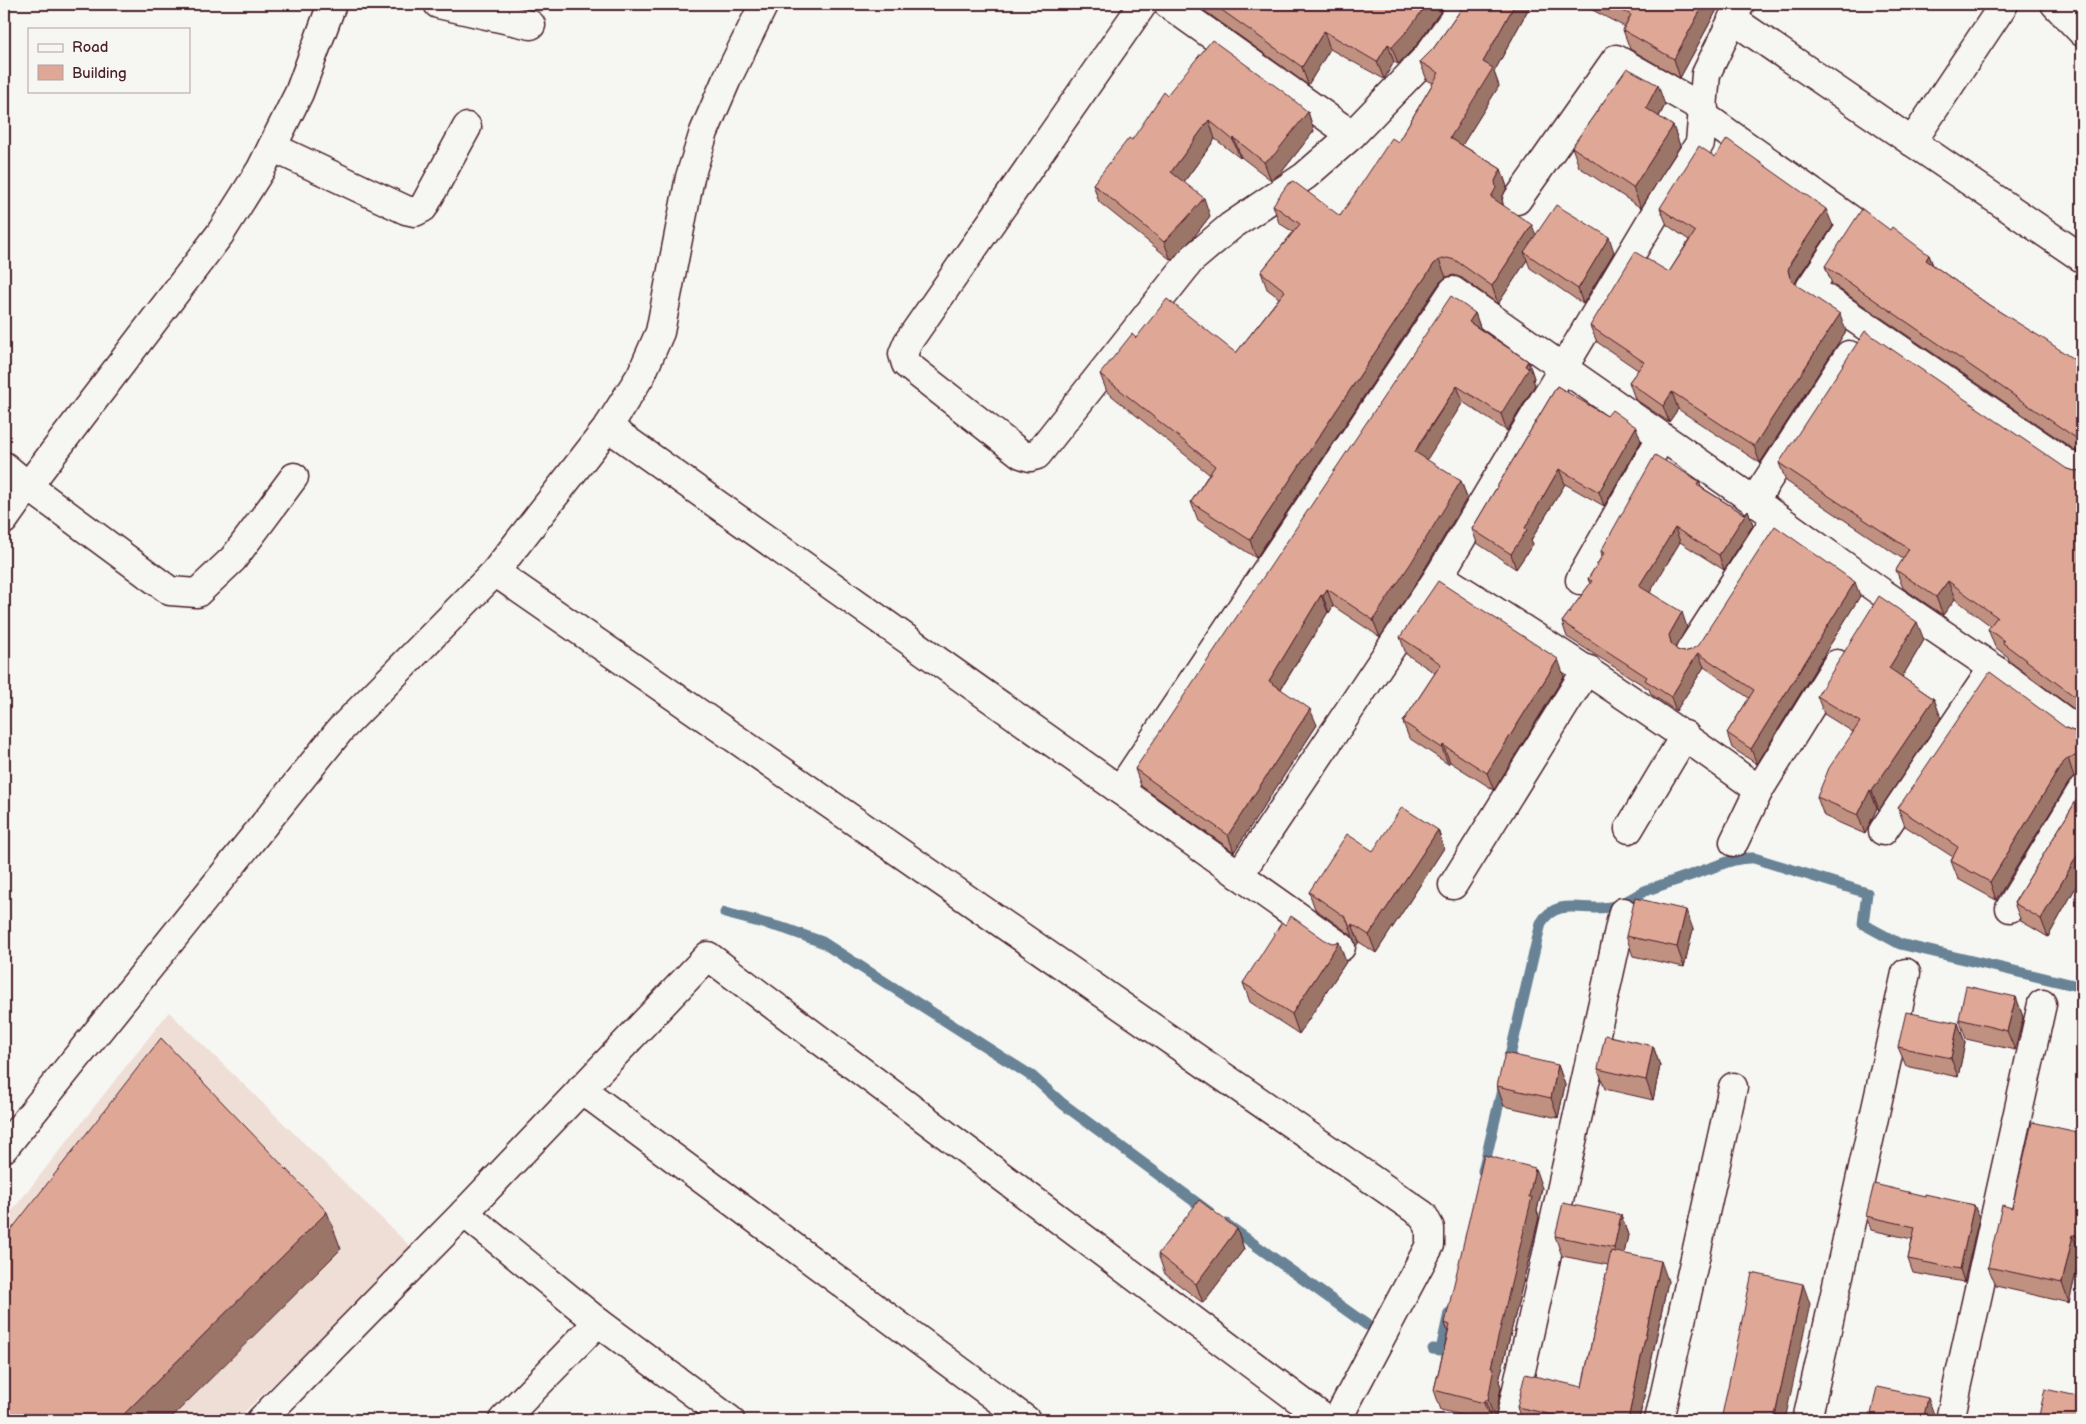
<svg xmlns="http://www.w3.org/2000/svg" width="2086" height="1424" font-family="'Balsamiq Sans',sans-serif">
	<rect width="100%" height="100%" fill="#f6f6f2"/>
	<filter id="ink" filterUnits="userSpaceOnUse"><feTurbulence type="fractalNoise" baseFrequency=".02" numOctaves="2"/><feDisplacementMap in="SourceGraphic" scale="10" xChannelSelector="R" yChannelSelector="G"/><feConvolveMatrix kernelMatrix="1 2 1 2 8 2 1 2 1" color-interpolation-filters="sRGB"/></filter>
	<g filter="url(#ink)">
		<path fill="#efded6" d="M169 1012 413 1249 236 1420H4V1221Z"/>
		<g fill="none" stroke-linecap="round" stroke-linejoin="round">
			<g stroke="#698396" stroke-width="11">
				<path d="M725 913 786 929 822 942 1033 1077 1063 1104 1209 1212"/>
				<path d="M1483 1171 1541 923C1558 895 1586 914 1614 906 1626 903 1635 896 1645 891 1663 884 1681 879 1699 872 1719 866 1733 857 1754 858L1867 893 1863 924 1900 944 2082 987"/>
				<path d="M1226 1224 1367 1325"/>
				<path d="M1433 1349 1441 1350 1449 1313"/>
			</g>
			<g stroke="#4a1f2b" stroke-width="31">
				<g id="minor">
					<path d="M438 4 531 25"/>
					<path d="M1143 4 908 342 903 354 906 364 1021 454 1030 457 1037 455 1191 260 1231 226 1305 176 1352 135 1427 57 1465 4"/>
					<path d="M1168 4 1352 135"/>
					<path d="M2055 4 2082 32"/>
					<path d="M1732 19 2082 258"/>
					<path d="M1704 116 1854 222 1810 288 2082 474"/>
					<path d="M1912 142 2004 4"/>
					<path d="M272 147 406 210 415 212 423 208 467 127"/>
					<path d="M1517 200 1616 59 1704 109"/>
					<path d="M608 427 1341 947"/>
					<path d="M4 466 28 486 220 234 261 169 299 93 332 4"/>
					<path d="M1754 501 1849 355"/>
					<path d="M4 520 28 486 170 591 197 593 233 559 294 477"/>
					<path d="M495 572 1423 1215 1430 1228V1245L1337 1420"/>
					<path d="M1439 576C1548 644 1655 713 1759 790L1734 842"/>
					<path d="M1580 580 1661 438"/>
					<path d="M1690 651 1776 518"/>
					<path d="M1120 790 1453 291 1754 501 1881 592 1993 668 2082 734"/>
					<path d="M1759 790 1837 664"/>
					<path d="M1629 829 1685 735"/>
					<path d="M1883 831 1993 668"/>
					<path d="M1239 875 1439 576 1670 189 1700 143 1706 74 1740 4"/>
					<path d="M1453 885 1587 669"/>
					<path d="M2010 908 2082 790"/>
					<path d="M581 1089 1026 1420"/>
					<path d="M4 1148 340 730 495 572 608 427 641 375 660 332 690 177 704 132 726 81 764 4"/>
					<path d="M464 1213 598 1322 730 1420"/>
					<path d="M261 1420 464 1213 708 956 1326 1420"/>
					<path d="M503 1420 598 1322"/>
					<path d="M1510 1420 1623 912"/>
					<path d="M1659 1420 1733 1087"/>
					<path d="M1807 1420 1906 973"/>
					<path d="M1950 1420 2042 1004"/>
				</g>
			</g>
			<use href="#minor" stroke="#f6f6f2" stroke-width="28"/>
		</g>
		<g fill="#c09081" stroke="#4a1f2b">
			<path d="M1200 4H1446L1415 47 1398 64 1394 62 1384 79 1330 49 1308 85 1202 9Z"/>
			<path d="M1465 4H1531L1494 72 1499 86 1462 145 1501 169 1507 187 1502 198V205L1536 235 1614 252 1583 304 1530 268 1527 260 1498 304 1462 278 1454 275 1446 277 1440 282 1256 558 1198 520 1191 502 1209 474 1107 392 1100 374 1136 338 1236 353 1279 298 1267 289 1261 272 1293 232 1279 223 1273 205 1340 216 1398 142 1433 83 1427 80 1420 62 1433 49Z"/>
			<path d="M1581 4H1720L1680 78 1630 49 1623 30 1625 27Z"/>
			<path d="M1167 95 1308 112 1314 131 1281 173 1271 180 1241 157 1240 158 1215 139 1184 182 1210 216 1193 238 1171 260 1099 202 1093 184 1132 140Z"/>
			<path d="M1665 105 1659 117 1673 126 1680 146 1641 208 1579 167 1572 147Z"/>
			<path d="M1715 157 1833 226 1797 279 1795 284 1846 331 1760 463 1678 409 1669 422 1635 399 1629 382 1638 370 1597 342 1590 326 1669 272 1689 240 1667 225 1660 208Z"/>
			<path d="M1890 230 1929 255 1933 265 1989 305 2082 365V455L1832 284 1825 266Z"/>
			<path d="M1475 313 1481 330 1528 361 1534 378 1533 380 1535 385 1507 431 1463 402 1426 460 1461 481 1467 498 1418 580 1380 637 1333 606 1329 613 1328 612 1281 689 1317 725 1234 852 1141 786 1135 769Z"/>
			<path d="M1557 386 1641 441 1604 506 1565 484 1531 540 1533 544 1516 569 1477 543 1472 529Z"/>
			<path d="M1779 463 2067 469 2075 471 2082 470V715L2009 661 2008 657 1995 647 1988 629 1991 626 1955 599 1943 615 1903 588 1896 570 1903 559 1786 481Z"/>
			<path d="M1699 481 1701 487 1744 514 1748 510 1753 525 1724 570 1680 542 1650 592 1687 627 1675 648 1677 650 1684 652 1691 650 1860 596 1757 764 1732 748 1727 733 1749 698 1704 667 1676 711 1651 694 1649 689 1567 637 1562 622 1590 584 1588 579 1602 556 1601 551Z"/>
			<path d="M1400 637 1564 676 1494 790 1450 762 1448 764 1409 738 1403 722 1435 673 1406 654Z"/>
			<path d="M1924 640 1902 677 1934 699 1941 718 1879 810 1877 808 1865 834 1824 816 1817 797 1853 732 1824 714 1817 696Z"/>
			<path d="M2066 728 2073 731 2082 730V775L2074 777 2069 782 1996 900 1958 879 1951 861 1953 857 1905 826 1898 808Z"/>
			<path d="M2082 791V876L2048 937 2021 921 2014 903Z"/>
			<path d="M1438 830 1444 848 1376 953 1359 942 1356 946 1353 938 1350 934 1315 909 1309 892 1373 851Z"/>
			<path d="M1285 925 1346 962 1299 1034 1250 1002 1243 983Z"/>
			<path d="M1693 929 1684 967 1633 956 1626 936Z"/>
			<path d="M2016 997 2023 1017 2015 1050 1966 1039 1959 1019Z"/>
			<path d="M1958 1023 1965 1043 1958 1077 1906 1066 1898 1047Z"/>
			<path d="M1653 1046 1660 1066 1653 1100 1605 1089 1598 1069Z"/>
			<path d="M1558 1065 1565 1085 1558 1118 1504 1106 1497 1086Z"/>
			<path d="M2082 1133V1255H2080L2069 1303 1996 1286 1988 1267 2012 1208Z"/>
			<path d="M1542 1188 1537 1211 1539 1217 1499 1381 1501 1387 1495 1420 1492 1419V1420H1481L1441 1410 1434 1390 1448 1332 1445 1323Z"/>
			<path d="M1925 1196 1974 1205 1979 1218 1964 1282 1913 1273 1908 1259 1912 1239 1871 1230 1866 1216Z"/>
			<path d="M1621 1215 1628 1235 1624 1253 1668 1281 1639 1420H1521L1517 1407 1582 1387 1608 1265 1562 1256 1555 1236Z"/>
			<path d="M1237 1229 1244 1249 1203 1303 1165 1274 1158 1254Z"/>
		</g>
		<g fill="#9c7569" stroke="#4a1f2b">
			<path d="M1427 4H1446L1415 47 1398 64 1392 47Z"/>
			<path d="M1515 4H1531L1494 72 1499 86 1456 155 1450 138 1483 62Z"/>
			<path d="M1704 4H1720L1680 78 1674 59Z"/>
			<path d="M1324 31 1330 49 1308 85 1302 67Z"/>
			<path d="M1388 44 1394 62 1384 79 1377 62Z"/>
			<path d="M1658 85 1665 105 1653 127 1646 108Z"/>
			<path d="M1308 112 1314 131 1281 173 1271 180 1264 162Z"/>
			<path d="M1209 120 1215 139 1178 190 1171 172Z"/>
			<path d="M1673 126 1680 146 1641 208 1633 188Z"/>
			<path d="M1234 138 1241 157 1240 158 1233 140Z"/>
			<path d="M1501 169 1507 187 1502 198 1503 206 1491 197 1495 181Z"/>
			<path d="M1204 198 1210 216 1193 238 1171 260 1164 242Z"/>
			<path d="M1826 209 1833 226 1797 279 1794 287 1790 278 1788 270 1791 262Z"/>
			<path d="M1532 225 1539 243 1524 252 1527 260 1498 304 1492 286Z"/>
			<path d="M1609 237 1614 252 1583 304 1578 289Z"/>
			<path d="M1929 255 1936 273 1926 260Z"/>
			<path d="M1439 260 1446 277 1440 282 1256 558 1250 540 1434 264Z"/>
			<path d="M1475 313 1481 330 1469 322Z"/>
			<path d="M1840 314 1846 331 1760 463 1754 446Z"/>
			<path d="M1528 361 1534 378 1533 380 1535 385 1507 431 1501 414Z"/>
			<path d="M1457 386 1463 402 1421 469 1415 452Z"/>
			<path d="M1672 392 1678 409 1669 422 1663 406Z"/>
			<path d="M1636 427 1641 441 1604 506 1599 492Z"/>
			<path d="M1559 469 1565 484 1531 540 1533 544 1516 569 1511 554 1525 528Z"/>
			<path d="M1461 481 1467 498 1418 580 1380 637 1373 620Z"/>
			<path d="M1748 510 1753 525 1724 570 1719 555Z"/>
			<path d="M1675 528 1680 542 1645 601 1639 586Z"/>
			<path d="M1948 581 1955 599 1943 615 1936 597Z"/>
			<path d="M1855 582 1860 596 1757 764 1751 749Z"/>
			<path d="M1327 589 1333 606 1329 613 1323 596Z"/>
			<path d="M1321 595 1328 612 1275 698 1269 681Z"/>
			<path d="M1682 612 1687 627 1674 650 1671 643 1669 635Z"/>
			<path d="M1917 622 1924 640 1896 687 1889 668Z"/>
			<path d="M1698 653 1704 667 1676 711 1671 697Z"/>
			<path d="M1558 659 1564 676 1494 790 1487 773Z"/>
			<path d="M1934 699 1941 718 1879 810 1872 791Z"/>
			<path d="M1310 709 1317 725 1234 852 1228 835Z"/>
			<path d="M1443 745 1450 762 1448 764 1442 748Z"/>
			<path d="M2068 758 2074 777 2069 782 1996 900 1990 882 2062 764Z"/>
			<path d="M1870 790 1877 808 1865 834 1858 815Z"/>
			<path d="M1438 830 1444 848 1376 953 1369 935Z"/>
			<path d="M2082 847V876L2048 937 2041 919Z"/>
			<path d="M1686 910 1693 929 1684 967 1677 947Z"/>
			<path d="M1352 924 1359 942 1356 946 1350 928Z"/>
			<path d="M1339 942 1346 962 1299 1034 1292 1014Z"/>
			<path d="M2016 997 2023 1017 2015 1050 2007 1031Z"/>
			<path d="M1958 1023 1965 1043 1958 1077 1951 1058Z"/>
			<path d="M1653 1046 1660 1066 1653 1100 1646 1080Z"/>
			<path d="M1558 1065 1565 1085 1558 1118 1551 1098Z"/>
			<path d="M1535 1168 1542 1188 1537 1211 1539 1217 1499 1381 1501 1387 1495 1420 1488 1400 1491 1367Z"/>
			<path d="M1974 1205 1979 1218 1964 1282 1960 1269Z"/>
			<path d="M327 1212 341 1249 169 1420H118Z"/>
			<path d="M1621 1215 1628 1235 1621 1268 1614 1248Z"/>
			<path d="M1237 1229 1244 1249 1203 1303 1196 1284Z"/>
			<path d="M2073 1235 2080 1255 2069 1303 2062 1283Z"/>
			<path d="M1661 1261 1668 1281 1639 1420H1628Z"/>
			<path d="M1803 1284 1810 1304 1785 1420H1774Z"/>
			<path d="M1928 1398 1935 1417 1934 1420H1923Z"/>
			<path d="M1485 1400 1492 1419V1420H1490L1484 1403Z"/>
		</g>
		<g fill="#dfa796" stroke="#4a1f2b">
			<path d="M1213 4H1427L1409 29 1392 47 1388 44 1377 62 1324 31 1302 67Z"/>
			<path d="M1465 4H1515L1483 62 1493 68 1450 138 1501 169 1495 181 1496 188 1491 197 1532 225 1492 286 1455 260 1447 258 1439 260 1434 264 1250 540 1191 502 1215 466 1100 374 1132 334 1136 338 1167 299 1236 353 1285 291 1261 272 1300 224 1273 205 1287 185 1293 181 1340 216 1392 138 1398 142 1439 73 1420 62 1433 49Z"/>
			<path d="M1609 4H1704L1674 59 1623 30 1631 15Z"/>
			<path d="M1212 40 1285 93 1308 112 1274 155 1264 162 1234 138 1233 140 1209 120 1171 172 1204 198 1186 219 1164 242 1093 184 1129 138 1132 140 1164 92 1167 95Z"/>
			<path d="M1627 68 1658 85 1646 108 1673 126 1633 188 1572 147Z"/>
			<path d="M1727 139 1826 209 1791 262 1788 270 1790 278 1795 284 1840 314 1754 446 1672 392 1663 406 1629 382 1644 362 1590 326 1635 252 1669 272 1695 232 1660 208 1699 146 1715 157Z"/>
			<path d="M1556 205 1609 237 1578 289 1524 252Z"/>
			<path d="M1862 209 1890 230 1892 227 1929 255 1926 260 1989 305 2047 341 2082 365V442L1825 266Z"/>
			<path d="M1451 296 1475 313 1469 322 1528 361 1525 366 1529 368 1501 414 1457 386 1420 442 1415 452 1461 481 1411 563 1373 620 1327 589 1323 596 1321 595 1269 681 1310 709 1228 835 1135 769Z"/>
			<path d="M1865 331 2067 469 2075 471 2082 470V702L2003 643 2004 641 1988 629 1997 617 1948 581 1936 597 1896 570 1909 549 1779 463Z"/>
			<path d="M1557 386 1607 416 1612 410 1636 427 1599 492 1559 469 1525 528 1527 530 1511 554 1472 529Z"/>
			<path d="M1655 455 1699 481 1697 485 1744 514 1748 510 1719 555 1675 528 1639 586 1682 612 1669 635 1671 643 1677 650 1684 652 1691 650 1698 645 1775 526 1855 582 1751 749 1727 733 1754 690 1698 653 1671 697 1645 680 1647 677 1562 622 1592 581 1588 579 1604 553 1601 551Z"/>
			<path d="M1438 581 1558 659 1487 773 1443 745 1442 748 1403 722 1441 664 1400 637Z"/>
			<path d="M1879 596 1917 622 1889 668 1934 699 1872 791 1870 790 1858 815 1817 797 1829 768 1860 722 1817 696Z"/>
			<path d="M1990 672 2066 728 2073 731 2082 730V758L2075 756 2068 758 2062 764 1990 882 1951 861 1958 847 1898 808Z"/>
			<path d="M2082 791V847L2041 919 2014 903Z"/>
			<path d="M1402 807 1438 830 1369 935 1352 924 1350 928 1348 922 1344 916 1309 892 1347 834 1373 851Z"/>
			<path d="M1635 898 1686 910 1677 947 1626 936Z"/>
			<path d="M1291 916 1325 940 1332 943 1339 942 1292 1014 1243 983 1282 922 1285 925Z"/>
			<path d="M1966 986 2016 997 2007 1031 1959 1019Z"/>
			<path d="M1906 1012 1958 1023 1951 1058 1898 1047Z"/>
			<path d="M1605 1035 1653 1046 1646 1080 1598 1069Z"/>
			<path d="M161 1038 327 1212 118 1420H4V1239Z"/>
			<path d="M1505 1053 1558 1065 1551 1098 1497 1086Z"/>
			<path d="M2032 1122 2082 1133V1237L2073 1235 2062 1283 1988 1267 2002 1205 2012 1208Z"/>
			<path d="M1484 1155 1535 1168 1529 1197H1532L1491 1367H1494L1488 1400H1485L1484 1403 1434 1390 1450 1325 1445 1323Z"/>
			<path d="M1874 1184 1925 1196V1194L1974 1205 1960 1269 1908 1259 1915 1227 1866 1216Z"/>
			<path d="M1199 1200 1237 1229 1196 1284 1158 1254Z"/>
			<path d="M1563 1203 1621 1215 1614 1248 1555 1236Z"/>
			<path d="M1611 1251 1661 1261 1628 1420H1576L1517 1407 1525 1374 1582 1387Z"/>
			<path d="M1752 1273 1803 1284 1774 1420H1721Z"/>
			<path d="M1877 1387 1928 1398 1923 1420H1877L1870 1419Z"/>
			<path d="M2045 1389 2082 1397V1420H2038Z"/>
			<path d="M1189 1414 1197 1420H1184Z"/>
		</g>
	</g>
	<rect width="2086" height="1424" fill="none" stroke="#f6f6f2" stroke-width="20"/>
	<rect x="10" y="10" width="2066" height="1404" fill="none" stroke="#4a1f2b" stroke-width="2" filter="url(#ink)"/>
	<rect x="28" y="28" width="162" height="65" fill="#f6f6f2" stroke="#b1a0a2"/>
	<rect x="38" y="44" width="25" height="8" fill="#f6f6f2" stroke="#b1a0a2"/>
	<text x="72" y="52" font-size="15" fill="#4a1f2b">Road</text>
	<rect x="38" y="65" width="25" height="15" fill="#dfa796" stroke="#b1a0a2"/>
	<text x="72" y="78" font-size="15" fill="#4a1f2b">Building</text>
</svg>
